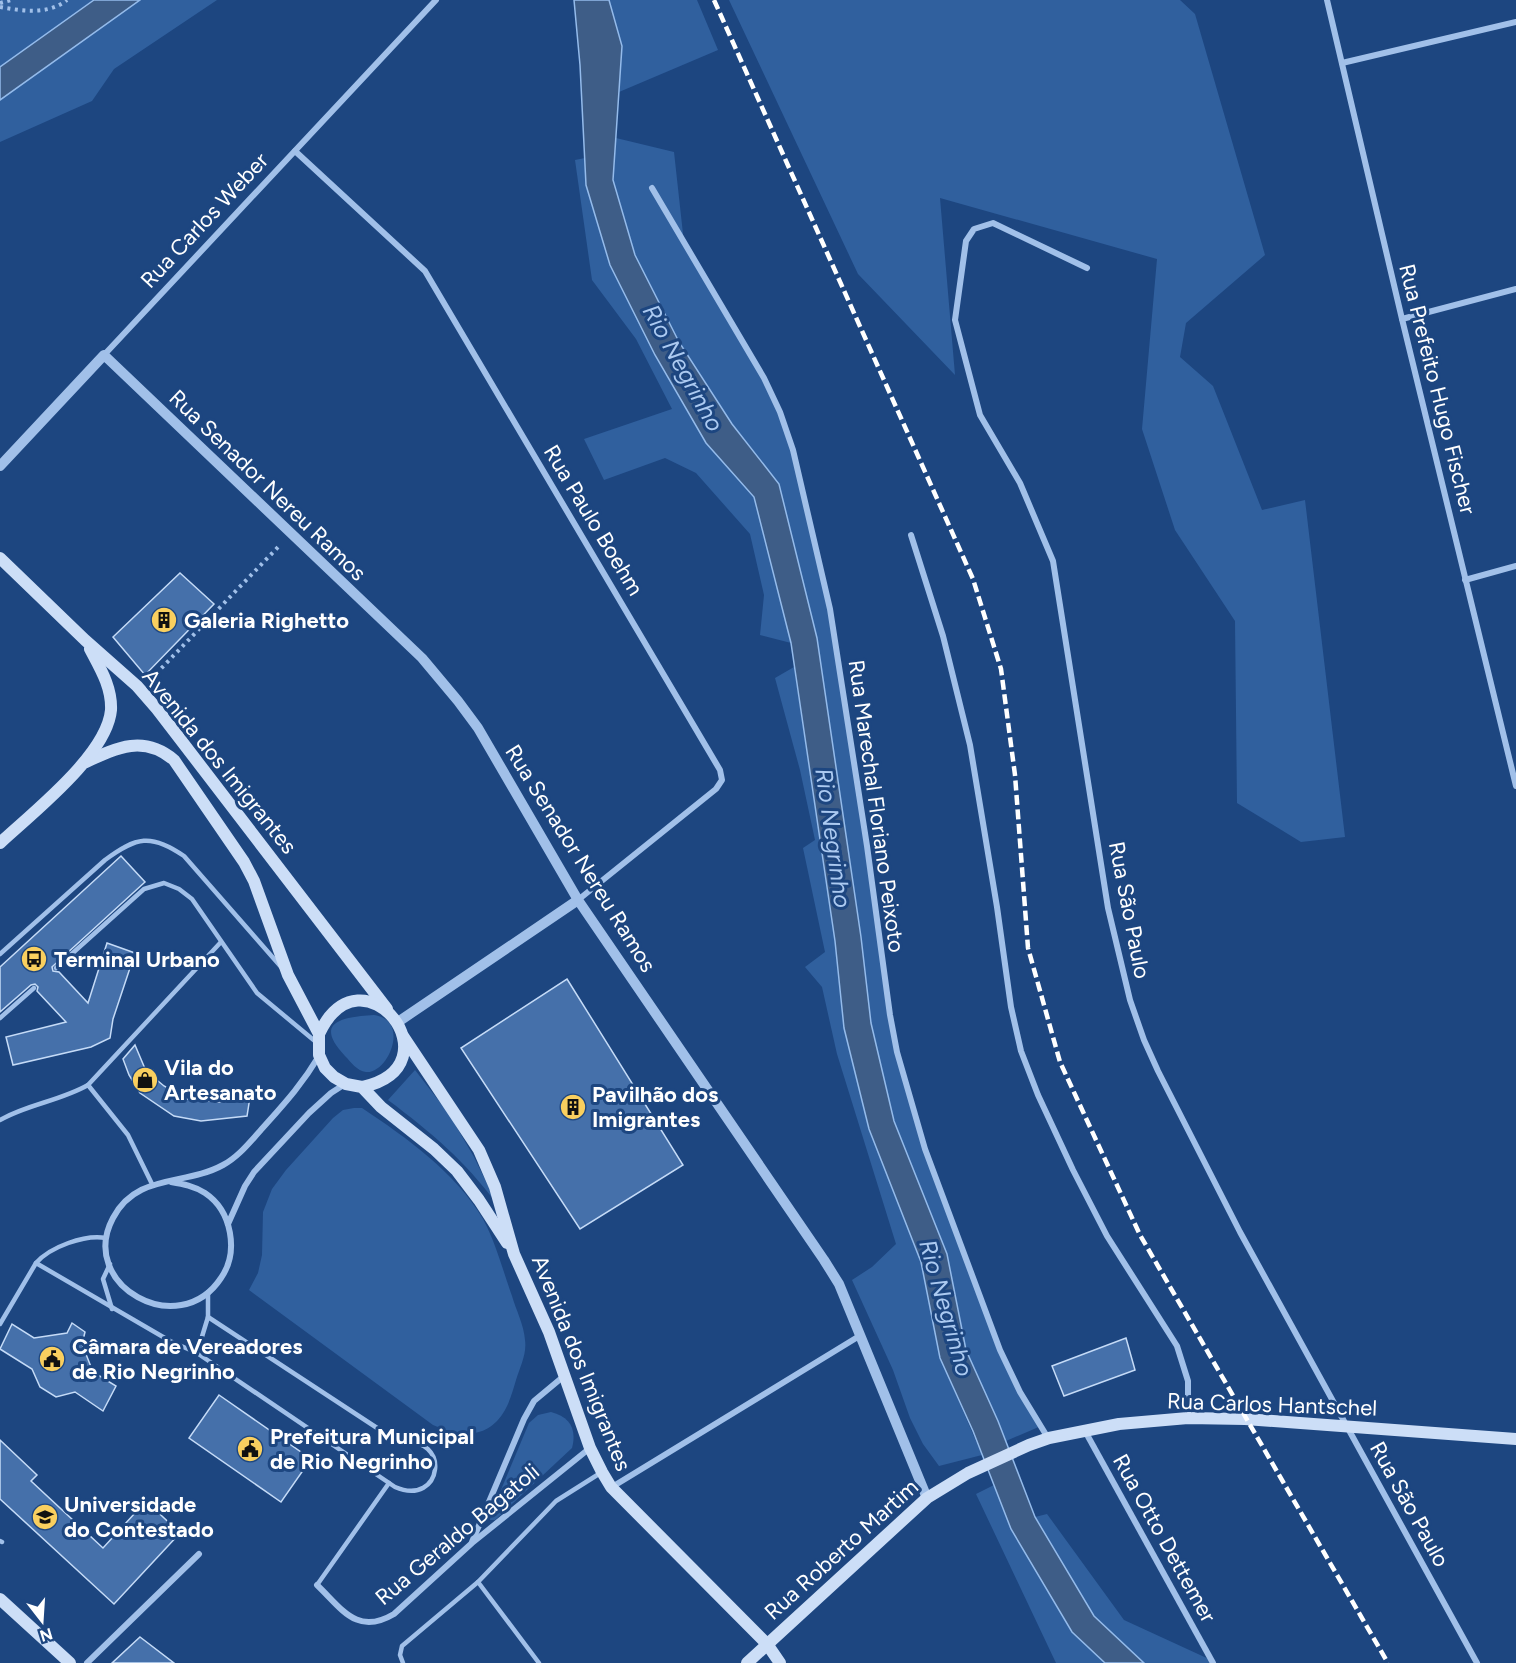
<svg xmlns="http://www.w3.org/2000/svg" width="1516" height="1663" font-family="Figtree,sans-serif">
	<rect width="100%" height="100%" fill="#1d4680"/>
	<g fill="#30609e">
		<path d="M0 0H94L0 67Z"/>
		<path d="M140 0H217L114 69 92 101 0 142V100Z"/>
		<path d="M609 0H697L718 50 619 92 622 46Z"/>
		<path d="M729 0H1180L1195 14 1265 255 1186 323 1180 357 1213 386 1262 510 1305 500 1345 837 1301 842 1237 803 1235 621 1175 530 1142 429 1157 259 940 198 955 375 858 274Z"/>
		<path d="M616 138 674 152 684 243 764 378 793 450 830 609 890 1015 909 1096 1000 1350 1041 1426 1006 1441 966 1350 947 1254 894 1121 871 1023 861 937 817 638 779 484 732 424 679 342 635 255 613 181Z"/>
		<path d="M585 158 586 185 610 265 655 355 706 443 754 497 791 643 760 635 764 595 750 534 696 473 665 458 604 480 584 439 672 409 636 339 592 280 575 160Z"/>
		<path d="M794 667 835 941 844 1028 869 1129 921 1262 940 1358 982 1455 939 1466 923 1444 910 1418 893 1370 852 1280 872 1267 896 1244 837 1054 822 987 805 967 825 952 803 848 815 840 800 770 775 678Z"/>
		<path d="M374 1015C411 1020 388 1074 366 1072 357 1071 351 1062 345 1056 312 1021 344 1017 374 1015Z"/>
		<path d="M415 1070 449 1114 474 1157 497 1204C464 1160 432 1133 388 1100Z"/>
		<path d="M354 1108H362C407 1138 455 1172 483 1219 496 1243 503 1271 512 1296 516 1310 524 1325 525 1340 527 1354 520 1367 516 1380 513 1390 510 1401 505 1410 488 1440 460 1437 433 1425L249 1290 258 1273 262 1255 263 1212 272 1189 286 1170 333 1118 343 1110Z"/>
		<path d="M551 1412C570 1417 577 1429 572 1448L495 1520H490V1516L529 1423 538 1415Z"/>
		<path d="M994 1485 1011 1529 1072 1632 1105 1663H1056L976 1494Z"/>
		<path d="M1047 1514 1124 1620 1211 1660 1213 1663H1144L1094 1616 1035 1517Z"/>
	</g>
	<g fill="#3e5d87" stroke="#94bbeb" stroke-width="1.5">
		<path d="M94 0H140L0 100V67Z"/>
		<path d="M574 0H609L622 46 613 180 635 255 679 342 732 424 779 484 817 638 861 937 871 1023 894 1121 947 1254 966 1350 998 1421 1035 1517 1094 1616 1144 1663H1105L1072 1632 1011 1529 973 1431 940 1358 921 1262 869 1129 844 1028 835 941 791 643 754 497 706 443 655 355 610 265 586 185 580 65Z"/>
	</g>
	<g fill="#4570aa" stroke="#c5dbf7" stroke-width="1.5">
		<path d="M180 573 214 604 145 675 113 637Z"/>
		<path d="M121 856 145 882 52 967 53 971 59 972 88 1003 107 943 135 953 113 1019 110 1038 91 1047 13 1065 6 1037 66 1022 37 991 38 987 35 984 31 985 0 1012V967Z"/>
		<path d="M567 979 683 1165 580 1229 461 1048Z"/>
		<path d="M135 1045 146 1071 164 1086 187 1099 219 1102 250 1097 247 1116 201 1121 174 1116 140 1093 129 1075 123 1059Z"/>
		<path d="M72 1323 85 1332 82 1344 93 1372 116 1386 103 1411 75 1392 56 1397 40 1387 32 1369 0 1349 12 1324 34 1338 67 1333Z"/>
		<path d="M1126 1338 1135 1370 1064 1396 1052 1366Z"/>
		<path d="M219 1395 311 1459 281 1502 189 1438Z"/>
		<path d="M0 1440 37 1475 31 1481 103 1548 146 1501 180 1533 114 1604 0 1499Z"/>
		<path d="M140 1637 174 1663H112Z"/>
	</g>
	<g fill="none" stroke-linecap="round" stroke-linejoin="round">
		<g stroke="#a1c0e9" stroke-width="4" stroke-dasharray="3 4.5" stroke-linecap="butt">
			<path d="M0 3 11 0"/>
			<path d="M0 7C23 11 48 15 67 0"/>
			<path d="M151 679 281 544"/>
		</g>
		<g stroke="#a1c0e9" stroke-width="4.5">
			<path d="M0 954 105 860C136 837 151 833 184 856L282 968"/>
			<path d="M56 968 144 889 164 883 179 889 192 899 257 993 316 1042"/>
			<path d="M0 1018 34 988"/>
			<path d="M88 1085 221 942"/>
			<path d="M0 1120C28 1104 60 1101 88 1085L128 1135 152 1184"/>
			<path d="M36 1263 170 1341 197 1353 395 1487C443 1508 452 1434 400 1443L208 1317"/>
			<path d="M110 1264 103 1279 112 1309"/>
			<path d="M0 1324 36 1263C50 1247 85 1234 106 1238"/>
			<path d="M197 1353 208 1317V1292"/>
			<path d="M0 1541 2 1542"/>
			<path d="M478 1582 539 1663"/>
			<path d="M317 1585 389 1483"/>
			<path d="M403 1663 400 1655 402 1646 478 1582 556 1501 602 1472"/>
		</g>
		<g stroke="#a1c0e9" stroke-width="6">
			<path d="M1327 0 1402 319 1516 786"/>
			<path d="M1342 63 1516 22"/>
			<path d="M295 151 425 271 720 770 722 780 716 789 578 900"/>
			<path d="M652 188 764 378 780 412 793 450 830 609 867 846 890 1015 897 1052 925 1149 1000 1350 1020 1392 1048 1438"/>
			<path d="M1087 268 993 223 974 229 966 241 955 320 980 415 1020 483 1053 561 1108 908 1130 1000 1144 1040 1158 1071 1240 1232 1477 1663"/>
			<path d="M1402 319 1516 289"/>
			<path d="M104 355 436 0"/>
			<path d="M911 535 943 636 970 745 997 907 1011 1007 1021 1051 1038 1095 1073 1170 1107 1236 1177 1346 1188 1381V1417"/>
			<path d="M1465 580 1516 566"/>
			<path d="M171 1182C183 1184 194 1186 205 1193 232 1211 239 1252 221 1278 179 1342 77 1285 113 1218 136 1173 185 1186 223 1165 238 1157 249 1143 260 1131 283 1105 301 1086 319 1056"/>
			<path d="M228 1224 245 1186 254 1172 309 1113 331 1093 345 1084"/>
			<path d="M1085 1431 1213 1663"/>
			<path d="M612 1487 861 1335"/>
			<path d="M472 1542 524 1419 534 1401 564 1376"/>
			<path d="M317 1585C342 1609 357 1636 394 1614L472 1543 590 1448"/>
			<path d="M87 1663 199 1554"/>
		</g>
		<g stroke="#a1c0e9" stroke-width="10">
			<path d="M0 466 104 355 422 658 458 701 478 728 578 900 824 1260 839 1284 927 1498"/>
			<path d="M398 1022 578 900"/>
		</g>
		<g stroke="#ccdef7" stroke-width="12">
			<path d="M0 558 85 640 137 686 157 709 387 1009"/>
			<path d="M86 762C118 747 144 735 174 760L244 862 254 881 288 975 319 1034V1055L325 1068 334 1077 346 1084 362 1087 381 1107 434 1149 457 1171 479 1200 507 1243"/>
			<path d="M0 843C32 813 107 755 111 710 112 687 100 668 90 649"/>
			<path d="M319 1034C362 942 460 1066 362 1087"/>
			<path d="M403 1036 479 1150 495 1187 514 1254 549 1332 590 1448 602 1472 611 1487 767 1644 780 1663"/>
			<path d="M0 1599 70 1663"/>
			<path d="M747 1663 927 1498 968 1473 1029 1445 1049 1438 1119 1424 1188 1418 1245 1419 1516 1439"/>
		</g>
		<path stroke="#fff" stroke-width="4.5" stroke-dasharray="10 4.5" stroke-linecap="butt" d="M714 0 973 579 1001 669 1015 775 1028 948 1060 1062 1140 1235 1388 1663"/>
	</g>
	<defs>
		<g id="building-disc" transform="scale(1.35)"><circle r="9.5" fill="#f9cf5f" stroke="#1d4680"/><path d="M-4-6H4V6H1V3H-1V6H-4ZM-2.5-4.3h1.7v1.8h-1.7ZM.8-4.3h1.7v1.8H.8ZM-2.5-1h1.7V.8h-1.7ZM.8-1h1.7V.8H.8Z" fill="#111"/></g>
		<g id="bus-disc" transform="scale(1.35)"><circle r="9.5" fill="#f9cf5f" stroke="#1d4680"/><path d="M-5-6H5V4H4V6H2V4H-2V6H-4V4H-5ZM-3.5-4V0h7V-4ZM-3.5 1.2v1.5H-2V1.2ZM2 1.2v1.5H3.5V1.2Z" fill="#111"/></g>
		<g id="shop-disc" transform="scale(1.35)"><circle r="9.5" fill="#f9cf5f" stroke="#1d4680"/><path d="M-5-2.5h2.3a2.7 3.5 0 0 1 5.4 0H5L5.5 6h-11ZM-1.5-2.5h3a1.5 2.3 0 0 0-3 0Z" fill="#111"/></g>
		<g id="civic-disc" transform="scale(1.35)"><circle r="9.5" fill="#f9cf5f" stroke="#1d4680"/><path d="M-.6-6.5H3V-4.5H.6V-3L4-1V1h2V6H-6V1h2V-1L-.6-3ZM-1.2 2.5V6h2.4V2.5Z" fill="#111"/></g>
		<g id="university-disc" transform="scale(1.35)"><circle r="9.5" fill="#f9cf5f" stroke="#1d4680"/><path d="M0-5L7-2L0 1L-7-2ZM-4 1L0 2.5L4 1V4Q0 6-4 4Z" fill="#111"/></g>
	</defs>
	<g fill-rule="evenodd">
		<use href="#building-disc" x="164" y="620"/>
		<use href="#bus-disc" x="34" y="959"/>
		<use href="#shop-disc" x="145" y="1080"/>
		<use href="#building-disc" x="573" y="1107"/>
		<use href="#civic-disc" x="52" y="1359"/>
		<use href="#civic-disc" x="250" y="1449"/>
		<use href="#university-disc" x="45" y="1517"/>
	</g>
	<g text-anchor="middle" stroke-width="6" stroke-linejoin="round" paint-order="stroke">
		<g font-size="22" fill="#fff" stroke="#1d4680">
			<text transform="translate(204 220) rotate(-47)" y="8">Rua Carlos Weber</text>
			<text transform="translate(1438 389) rotate(76)" y="8">Rua Prefeito Hugo Fischer</text>
			<text transform="translate(268 485) rotate(44)" y="8">Rua Senador Nereu Ramos</text>
			<text transform="translate(594 520) rotate(59)" y="8">Rua Paulo Boehm</text>
			<text transform="translate(220 761) rotate(51)" y="8">Avenida dos Imigrantes</text>
			<text transform="translate(877 806) rotate(82)" y="8">Rua Marechal Floriano Peixoto</text>
			<text transform="translate(581 858) rotate(58)" y="8">Rua Senador Nereu Ramos</text>
			<text transform="translate(1130 910) rotate(79)" y="8">Rua São Paulo</text>
			<text transform="translate(582 1363) rotate(68)" y="8">Avenida dos Imigrantes</text>
			<text transform="translate(1272 1404) rotate(2)" y="8">Rua Carlos Hantschel</text>
			<text transform="translate(1410 1504) rotate(61)" y="8">Rua São Paulo</text>
			<text transform="translate(457 1534) rotate(-40)" y="8">Rua Geraldo Bagatoli</text>
			<text transform="translate(1165 1538) rotate(61)" y="8">Rua Otto Dettemer</text>
			<text transform="translate(841 1549) rotate(-42)" y="8">Rua Roberto Martim</text>
		</g>
		<g font-size="22" font-weight="bold" fill="#fff" stroke="#1d4680" text-anchor="start">
			<text x="184" y="628">Galeria Righetto</text>
			<text x="54" y="967">Terminal Urbano</text>
			<text x="164" y="1075">Vila do<tspan x="164" dy="25">Artesanato</tspan></text>
			<text x="592" y="1102">Pavilhão dos<tspan x="592" dy="25">Imigrantes</tspan></text>
			<text x="72" y="1354">Câmara de Vereadores<tspan x="72" dy="25">de Rio Negrinho</tspan></text>
			<text x="270" y="1444">Prefeitura Municipal<tspan x="270" dy="25">de Rio Negrinho</tspan></text>
			<text x="64" y="1512">Universidade<tspan x="64" dy="25">do Contestado</tspan></text>
		</g>
		<g font-size="24" font-style="italic" fill="#accaf1" stroke="#1d4680">
			<text transform="translate(683 368) rotate(61)" y="8">Rio Negrinho</text>
			<text transform="translate(833 838) rotate(82)" y="8">Rio Negrinho</text>
			<text transform="translate(946 1308) rotate(74)" y="8">Rio Negrinho</text>
		</g>
	</g>
	<g transform="translate(42 1621) rotate(163)" stroke="#1d4680" stroke-width="4.5" paint-order="stroke">
	<path d="M0-4.5L10 22L0 15L-10 22Z" fill="#ffffff"/>
	<text y="-9" font-size="16" font-weight="bold" text-anchor="middle" fill="#ffffff">N</text>
	</g>
</svg>
